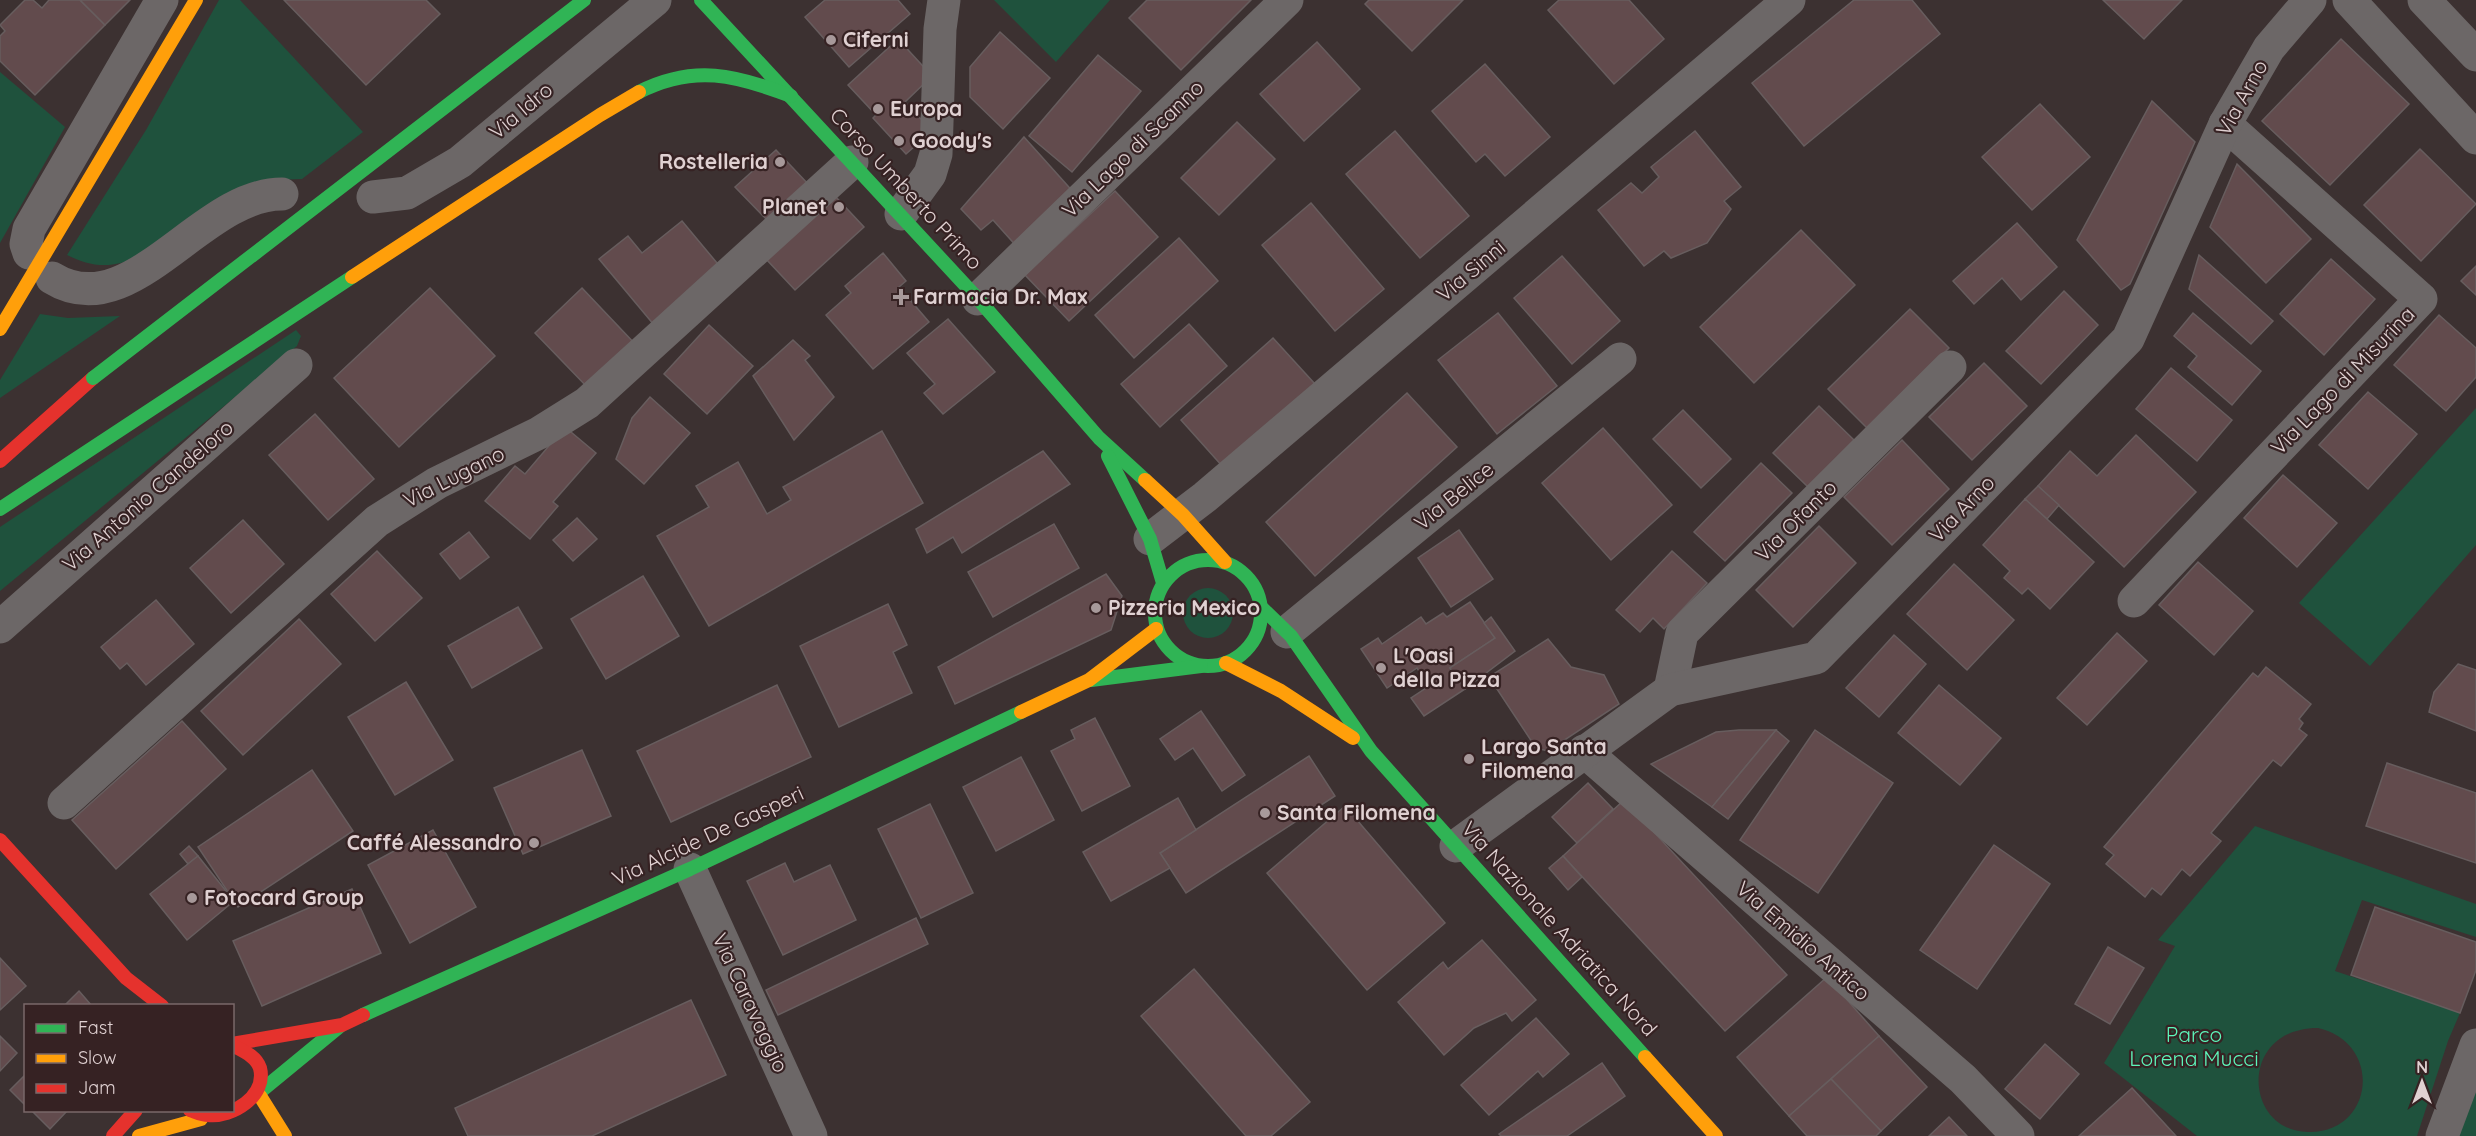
<svg xmlns="http://www.w3.org/2000/svg" width="2476" height="1136" font-family="Quicksand,sans-serif">
	<rect width="100%" height="100%" fill="#3c3131"/>
	<g fill="#1f523d" fill-rule="evenodd">
		<path d="M219 0H240L363 132 302 179 271 180 125 262C103 268 87 265 67 255L146 130Z"/>
		<path d="M994 0H1110L1056 62Z"/>
		<path d="M0 72 65 127 0 243Z"/>
		<path d="M40 314 68 318 120 316 0 398V380Z"/>
		<path d="M296 330 301 336 297 346 0 591V527Z"/>
		<path d="M2476 408V545L2370 666 2299 603Z"/>
		<circle cx="1208" cy="613" r="25"/>
		<path d="M2255 826 2476 904V937L2362 900 2335 971 2460 1013 2448 1041 2417 1136H2197L2104 1063 2175 946 2158 940ZM2318 1028C2384 1043 2374 1134 2308 1132 2243 1131 2238 1028 2318 1028Z"/>
		<path d="M2476 1075V1136H2455Z"/>
	</g>
	<g fill="#624b4d" stroke="#675d5e" stroke-width="1.5">
		<path d="M25 0H33L42 8 49 0H80L105 25 35 95 0 61V36L5 31 0 25Z"/>
		<path d="M80 0H130L105 25Z"/>
		<path d="M284 0H426L440 14 366 85Z"/>
		<path d="M825 0H898L910 14 849 67 805 17Z"/>
		<path d="M1147 0H1251L1181 70 1129 18Z"/>
		<path d="M1369 0H1463L1412 51 1365 4Z"/>
		<path d="M1559 0H1629L1664 39 1614 84 1548 10Z"/>
		<path d="M1854 0H1912L1940 34 1804 146 1752 83Z"/>
		<path d="M2103 0H2182L2144 39Z"/>
		<path d="M1000 32 1050 78 1003 129 970 97V67Z"/>
		<path d="M898 39 932 76 905 102 932 131 906 154 873 118 876 115 848 85Z"/>
		<path d="M2341 39 2409 104 2330 185 2262 121Z"/>
		<path d="M1317 42 1360 89 1304 141 1260 94Z"/>
		<path d="M1098 55 1141 91 1072 172 1029 136Z"/>
		<path d="M1485 64 1550 137 1505 176 1485 154 1476 162 1432 111Z"/>
		<path d="M2152 101 2195 142 2130 284 2121 290 2077 240Z"/>
		<path d="M2040 104 2090 157 2032 210 1982 157Z"/>
		<path d="M1237 122 1275 159 1219 215 1181 178Z"/>
		<path d="M1395 131 1469 216 1420 258 1346 174Z"/>
		<path d="M1695 131 1741 187 1724 201 1731 209 1707 243 1671 258 1664 251 1644 266 1598 210 1631 183 1642 193 1659 177 1651 167Z"/>
		<path d="M1024 137 1076 195 1018 248 993 220 981 230 961 209Z"/>
		<path d="M2420 149 2476 204 2421 261 2364 205Z"/>
		<path d="M776 150 809 185 769 222 735 187Z"/>
		<path d="M2237 164 2311 239 2266 283 2210 227Z"/>
		<path d="M1115 191 1158 237 1069 321 1025 275Z"/>
		<path d="M835 196 864 227 795 290 766 259Z"/>
		<path d="M1311 203 1384 289 1335 331 1262 245Z"/>
		<path d="M682 221 722 269 654 325 599 259 628 236 642 253Z"/>
		<path d="M2017 223 2057 267 2021 300 2002 278 1974 304 1953 281Z"/>
		<path d="M1801 230 1855 285 1754 383 1700 327Z"/>
		<path d="M1179 238 1218 281 1134 358 1095 315Z"/>
		<path d="M883 253 906 281 899 287 929 322 873 369 826 315 851 293 845 286Z"/>
		<path d="M2199 255 2273 321 2251 344 2189 289Z"/>
		<path d="M1562 256 1620 321 1572 364 1514 298Z"/>
		<path d="M2331 259 2375 299 2324 355 2280 314Z"/>
		<path d="M2476 266V295L2461 281Z"/>
		<path d="M430 288 495 356 399 447 334 378Z"/>
		<path d="M582 288 637 346 590 390 535 333Z"/>
		<path d="M2064 291 2098 325 2041 384 2006 351Z"/>
		<path d="M1910 309 1949 348 1867 428 1828 389Z"/>
		<path d="M1498 313 1557 386 1497 434 1438 360Z"/>
		<path d="M2193 313 2261 371 2232 405 2188 367 2197 356 2174 336Z"/>
		<path d="M2439 315 2476 348V377L2446 411 2394 365Z"/>
		<path d="M948 319 995 372 943 414 924 393 935 384 907 353Z"/>
		<path d="M1189 324 1227 366 1160 427 1121 384Z"/>
		<path d="M709 325 753 366 707 414 664 374Z"/>
		<path d="M1273 338 1315 384 1223 467 1181 420Z"/>
		<path d="M793 340 810 356 805 360 834 397 794 440 753 376Z"/>
		<path d="M1984 363 2027 406 1972 460 1929 417Z"/>
		<path d="M2171 368 2232 420 2197 461 2136 409Z"/>
		<path d="M2368 392 2417 434 2368 489 2319 445Z"/>
		<path d="M1407 393 1457 447 1315 576 1266 522Z"/>
		<path d="M650 397 690 433 644 484 616 459 632 418Z"/>
		<path d="M1819 406 1854 440 1808 487 1773 453Z"/>
		<path d="M1683 410 1731 459 1701 488 1653 439Z"/>
		<path d="M315 414 374 479 328 520 269 455Z"/>
		<path d="M565 427 596 453 553 502 558 506 530 539 485 501 515 466 525 474Z"/>
		<path d="M1603 428 1672 505 1611 560 1542 483Z"/>
		<path d="M882 431 923 503 709 626 657 536 709 507 696 486 738 462 767 514 791 500 783 487Z"/>
		<path d="M2136 435 2196 492 2124 567 2038 486 2070 451 2097 476Z"/>
		<path d="M1902 440 1949 489 1892 545 1844 497Z"/>
		<path d="M1043 451 1070 484 962 553 953 537 927 553 916 529Z"/>
		<path d="M1761 463 1792 493 1725 561 1694 532Z"/>
		<path d="M2283 475 2337 523 2297 567 2244 518Z"/>
		<path d="M2038 486 2059 505 2047 519 2025 499Z"/>
		<path d="M2025 499 2094 562 2050 609 2028 588 2022 594 2004 578 2010 571 1983 545Z"/>
		<path d="M577 518 597 539 573 561 553 540Z"/>
		<path d="M243 520 284 564 231 613 190 568Z"/>
		<path d="M1054 524 1079 568 993 617 968 572Z"/>
		<path d="M1819 526 1856 563 1793 627 1756 590Z"/>
		<path d="M1459 530 1493 579 1451 607 1418 558Z"/>
		<path d="M469 532 489 557 460 579 440 554Z"/>
		<path d="M377 551 422 598 375 641 331 594Z"/>
		<path d="M1672 551 1707 583 1664 629 1653 618 1640 632 1616 610Z"/>
		<path d="M2198 562 2253 611 2214 655 2159 605Z"/>
		<path d="M1954 564 2014 620 1967 670 1907 614Z"/>
		<path d="M1106 574 1122 596 1111 630 955 704 938 667Z"/>
		<path d="M643 576 679 636 606 679 571 619Z"/>
		<path d="M156 600 194 644 146 685 127 663 120 669 101 647Z"/>
		<path d="M1470 602 1495 638 1450 668 1465 689 1424 716 1411 698 1429 686 1417 668 1387 688 1361 649 1378 638 1382 644 1421 617 1426 624 1443 613 1447 617Z"/>
		<path d="M888 604 907 645 893 652 912 693 839 727 800 646Z"/>
		<path d="M518 607 542 648 472 688 448 646Z"/>
		<path d="M1491 617 1515 651 1465 689 1450 668 1495 638 1484 623Z"/>
		<path d="M299 619 341 664 243 755 201 711Z"/>
		<path d="M2117 633 2147 661 2087 725 2057 698Z"/>
		<path d="M1894 635 1926 664 1879 717 1846 688Z"/>
		<path d="M1548 639 1571 667 1604 675 1619 704 1548 751 1536 748 1489 677Z"/>
		<path d="M2458 664 2476 670V731L2429 712 2434 692Z"/>
		<path d="M2266 667 2311 704 2299 719 2303 723 2299 729 2307 735 2281 766 2273 760 2211 833 2221 841 2190 876 2182 869 2161 895 2152 888 2145 897 2106 864 2114 855 2104 847 2253 673 2258 677Z"/>
		<path d="M406 682 453 760 395 795 348 717Z"/>
		<path d="M777 685 811 757 671 822 637 751Z"/>
		<path d="M1939 685 2001 738 1960 785 1898 733Z"/>
		<path d="M1201 711 1245 775 1222 791 1193 748 1175 760 1160 739Z"/>
		<path d="M1095 718 1130 786 1082 811 1051 751 1075 739 1071 730Z"/>
		<path d="M182 721 226 769 116 869 72 820Z"/>
		<path d="M1739 730H1776L1712 807 1651 764 1716 732Z"/>
		<path d="M1776 730 1789 741 1728 819 1712 807Z"/>
		<path d="M1815 730 1893 783 1818 893 1740 840Z"/>
		<path d="M582 750 611 816 523 854 494 788Z"/>
		<path d="M1309 756 1335 796 1186 893 1160 853Z"/>
		<path d="M1021 757 1054 820 996 851 963 787Z"/>
		<path d="M2387 763 2476 793V863L2366 826Z"/>
		<path d="M312 770 353 831 238 907 198 847Z"/>
		<path d="M1588 783 1613 809 1577 843 1552 817Z"/>
		<path d="M1178 798 1196 830 1160 853 1170 868 1111 901 1083 852Z"/>
		<path d="M1624 800 1787 975 1725 1031 1563 856Z"/>
		<path d="M930 804 973 893 921 918 878 829Z"/>
		<path d="M1345 806 1445 923 1367 990 1267 873Z"/>
		<path d="M433 830 476 907 410 943 368 865Z"/>
		<path d="M1994 845 2050 884 1977 989 1920 950Z"/>
		<path d="M189 846 198 856 188 864 180 854Z"/>
		<path d="M198 856 234 901 187 940 150 894Z"/>
		<path d="M1563 856 1582 877 1568 890 1549 868Z"/>
		<path d="M785 863 794 882 830 865 856 920 783 955 747 881Z"/>
		<path d="M352 889 381 953 262 1006 233 941Z"/>
		<path d="M2375 907 2476 942V970L2460 1013 2351 975Z"/>
		<path d="M916 918 928 944 778 1015 766 990Z"/>
		<path d="M1482 940 1536 1000 1512 1021 1506 1013 1474 1028 1444 1055 1398 1002 1443 962 1448 969Z"/>
		<path d="M2108 947 2144 968 2110 1024 2075 1004Z"/>
		<path d="M0 958 26 986 0 1010Z"/>
		<path d="M1194 969 1310 1102 1271 1136H1246L1141 1016Z"/>
		<path d="M1827 977 1879 1036 1789 1116 1737 1057Z"/>
		<path d="M79 991 92 1006H64Z"/>
		<path d="M691 1000 726 1075 592 1136H468L455 1108Z"/>
		<path d="M1536 1018 1569 1054 1543 1077 1538 1071 1489 1115 1461 1085Z"/>
		<path d="M0 1036 17 1053 0 1071Z"/>
		<path d="M1879 1036 1927 1087 1881 1131 1831 1079Z"/>
		<path d="M2045 1044 2079 1074 2040 1119 2005 1089Z"/>
		<path d="M1602 1063 1625 1096 1567 1136H1501L1499 1134Z"/>
		<path d="M26 1074V1106L10 1090Z"/>
		<path d="M1831 1079 1881 1131 1876 1136H1807L1789 1116Z"/>
		<path d="M2132 1088 2176 1136H2079Z"/>
		<path d="M31 1110H68L50 1129Z"/>
		<path d="M1949 1117 1967 1136H1929Z"/>
	</g>
	<g fill="none" stroke-linecap="round" stroke-linejoin="round">
		<g stroke="#6c6767" stroke-width="33">
			<path d="M2349 0 2476 138"/>
			<path d="M2424 0 2476 55"/>
			<path d="M373 197 407 193 460 162 655 0"/>
			<path d="M901 214 930 174 936 154 940 29 944 0"/>
			<path d="M29 253 26 244 29 229 162 0"/>
			<path d="M52 278C131 327 200 194 282 194"/>
			<path d="M978 299 1287 0"/>
			<path d="M1150 539 1205 497 1789 0"/>
			<path d="M2134 601 2421 299 2225 124"/>
			<path d="M0 627 296 365"/>
			<path d="M1287 632 1620 359"/>
			<path d="M1670 690 1682 633 1950 367"/>
			<path d="M1584 751 1963 1079 2018 1136"/>
			<path d="M64 803 377 521 437 483 539 433 587 403 852 162"/>
			<path d="M1456 846 1670 690 1816 658 2128 339 2225 124 2269 48 2310 0"/>
			<path d="M690 869 811 1136"/>
			<path d="M2442 1136 2476 1045"/>
		</g>
		<g stroke="#30b455" stroke-width="14">
			<path d="M701 0 978 299 1099 438 1145 480"/>
			<path d="M639 92C694 64 736 75 791 96"/>
			<path d="M1108 456 1150 539 1163 583"/>
			<path d="M0 509 352 277"/>
			<circle cx="1208" cy="613" r="53"/>
			<path d="M1261 607 1291 636 1371 751 1645 1057"/>
			<path d="M1091 680 1201 666"/>
			<path d="M363 1015 690 869 1021 712"/>
			<path d="M261 1091 340 1026"/>
		</g>
		<g stroke="#ff9f0a" stroke-width="14">
			<path d="M352 277 600 115 639 92"/>
			<path d="M1145 480 1183 515 1225 562"/>
			<path d="M1226 663 1281 691 1353 738"/>
			<path d="M1021 712 1089 680 1156 629"/>
			<path d="M1645 1057 1716 1136"/>
			<path d="M260 1096 285 1136"/>
			<path d="M139 1136 201 1119"/>
		</g>
		<g stroke="#e5322d" stroke-width="14">
			<path d="M0 461 93 378"/>
			<path d="M0 840 126 978 162 1006"/>
			<path d="M232 1044 342 1025 363 1015"/>
			<path d="M190 1110C196 1112 202 1115 208 1115 232 1118 267 1096 260 1068 256 1056 243 1051 232 1045"/>
			<path d="M113 1136 136 1110"/>
		</g>
		<path stroke="#30b455" stroke-width="14" d="M93 378 584 0"/>
		<path stroke="#ff9f0a" stroke-width="14" d="M0 329 196 0"/>
	</g>
	<g fill="#a7999a" stroke="#362223" stroke-width="2">
		<circle cx="831" cy="40" r="6"/>
		<circle cx="878" cy="109" r="6"/>
		<circle cx="899" cy="141" r="6"/>
		<circle cx="780" cy="162" r="6"/>
		<circle cx="839" cy="207" r="6"/>
		<path d="M898 288h6v6h6v6h-6v6h-6v-6h-6v-6h6z"/>
		<circle cx="1096" cy="608" r="6"/>
		<circle cx="1381" cy="668" r="6"/>
		<circle cx="1469" cy="759" r="6"/>
		<circle cx="1265" cy="813" r="6"/>
		<circle cx="534" cy="843" r="6"/>
		<circle cx="192" cy="898" r="6"/>
	</g>
	<g text-anchor="middle" stroke-width="4.5" stroke-linejoin="round" paint-order="stroke">
		<g font-size="21" font-weight="bold" fill="#e0d1d2" stroke="#362223" text-anchor="start">
			<text x="843" y="47">Ciferni</text>
			<text x="890" y="116">Europa</text>
			<text x="911" y="148">Goody's</text>
			<text x="768" y="169" text-anchor="end">Rostelleria</text>
			<text x="827" y="214" text-anchor="end">Planet</text>
			<text x="913" y="304">Farmacia Dr. Max</text>
			<text x="1108" y="615">Pizzeria Mexico</text>
			<text x="1393" y="663">L'Oasi<tspan x="1393" dy="24">della Pizza</tspan></text>
			<text x="1481" y="754">Largo Santa<tspan x="1481" dy="24">Filomena</tspan></text>
			<text x="1277" y="820">Santa Filomena</text>
			<text x="522" y="850" text-anchor="end">Caffé Alessandro</text>
			<text x="204" y="905">Fotocard Group</text>
		</g>
		<g font-size="21" fill="#e0d1d2" stroke="#362223">
			<text transform="translate(2242 98) rotate(-61)" y="7">Via Arno</text>
			<text transform="translate(521 111) rotate(-40)" y="7">Via Idro</text>
			<text transform="translate(1133 149) rotate(-44)" y="7">Via Lago di Scanno</text>
			<text transform="translate(906 189) rotate(47)" y="7">Corso Umberto Primo</text>
			<text transform="translate(1471 271) rotate(-40)" y="7">Via Sinni</text>
			<text transform="translate(2343 381) rotate(-46)" y="7">Via Lago di Misurina</text>
			<text transform="translate(454 477) rotate(-27)" y="7">Via Lugano</text>
			<text transform="translate(148 496) rotate(-41)" y="7">Via Antonio Candeloro</text>
			<text transform="translate(1454 496) rotate(-39)" y="7">Via Belice</text>
			<text transform="translate(1962 509) rotate(-46)" y="7">Via Arno</text>
			<text transform="translate(1796 521) rotate(-45)" y="7">Via Ofanto</text>
			<text transform="translate(708 836) rotate(-25)" y="7">Via Alcide De Gasperi</text>
			<text transform="translate(1559 929) rotate(48)" y="7">Via Nazionale Adriatica Nord</text>
			<text transform="translate(1803 941) rotate(41)" y="7">Via Emidio Antico</text>
			<text transform="translate(750 1003) rotate(65)" y="7">Via Caravaggio</text>
		</g>
		<g font-size="21" fill="#5df7bb" stroke="#362223">
			<text x="2194" y="1042">Parco<tspan x="2194" dy="24">Lorena Mucci</tspan></text>
		</g>
	</g>
	<rect x="24" y="1004" width="210" height="108" fill="#362223" stroke="#7a6869" stroke-width="1.5"/>
	<rect x="36" y="1024" width="30" height="9" fill="#30b455" stroke="#7a6869" stroke-width="1.5"/>
	<text x="78" y="1034" font-size="18" fill="#e0d1d2">Fast</text>
	<rect x="36" y="1054" width="30" height="9" fill="#ff9f0a" stroke="#7a6869" stroke-width="1.5"/>
	<text x="78" y="1064" font-size="18" fill="#e0d1d2">Slow</text>
	<rect x="36" y="1084" width="30" height="9" fill="#e5322d" stroke="#7a6869" stroke-width="1.5"/>
	<text x="78" y="1094" font-size="18" fill="#e0d1d2">Jam</text>
	<g transform="translate(2422 1082)" stroke="#362223" stroke-width="4.5" paint-order="stroke">
	<path d="M0-4.5L10 22L0 15L-10 22Z" fill="#e0d1d2"/>
	<text y="-9" font-size="16" font-weight="bold" text-anchor="middle" fill="#e0d1d2">N</text>
	</g>
</svg>
